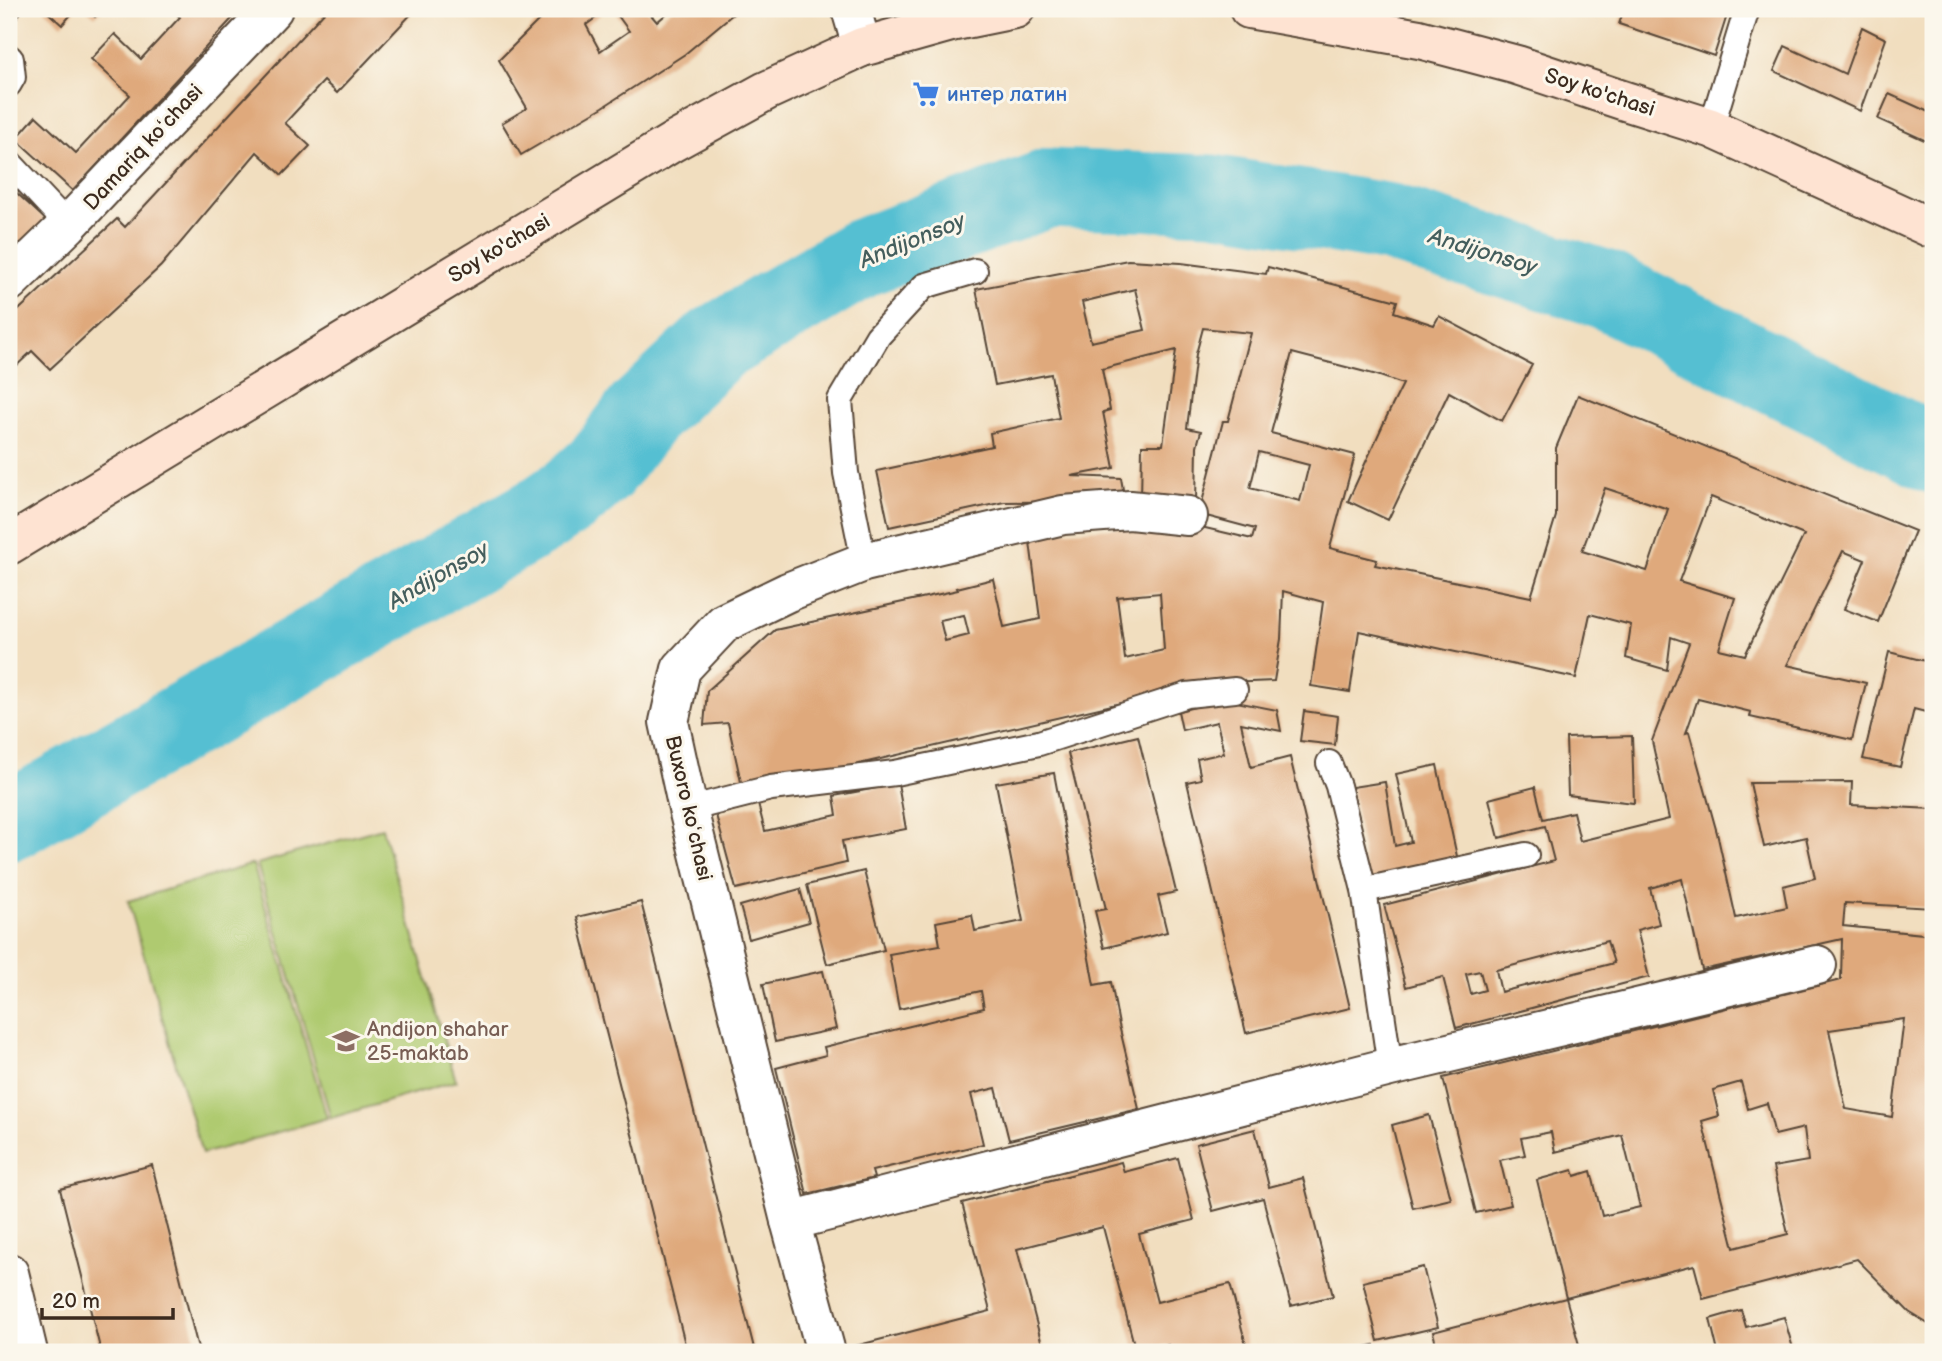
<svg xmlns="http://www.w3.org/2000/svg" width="1942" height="1361" font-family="'Balsamiq Sans',sans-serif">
	<rect width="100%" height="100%" fill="#fbf7ec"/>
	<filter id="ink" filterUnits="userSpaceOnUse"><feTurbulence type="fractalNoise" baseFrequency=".0143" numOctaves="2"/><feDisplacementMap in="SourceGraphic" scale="14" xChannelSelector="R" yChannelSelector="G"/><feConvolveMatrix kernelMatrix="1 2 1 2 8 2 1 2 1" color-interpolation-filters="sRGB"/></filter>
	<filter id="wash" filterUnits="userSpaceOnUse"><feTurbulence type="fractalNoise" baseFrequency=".00686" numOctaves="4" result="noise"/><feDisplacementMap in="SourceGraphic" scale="28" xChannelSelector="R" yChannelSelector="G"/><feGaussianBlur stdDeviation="1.57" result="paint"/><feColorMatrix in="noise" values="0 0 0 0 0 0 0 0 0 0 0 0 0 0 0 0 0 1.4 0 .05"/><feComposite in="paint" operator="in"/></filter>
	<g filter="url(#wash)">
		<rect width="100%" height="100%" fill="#f1debf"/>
		<g fill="#afca70" stroke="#757a47" stroke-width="2">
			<path d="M382 828 456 1081 331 1118 257 864Z"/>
			<path d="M253 864 327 1118 202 1154 128 901Z"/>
		</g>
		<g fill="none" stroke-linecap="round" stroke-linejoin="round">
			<path stroke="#55bfd2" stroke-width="79" d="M9 822 541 515 573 493 601 468 642 414 716 344 861 258 1049 188 1212 194 1391 223 1604 289 1933 454"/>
		</g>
		<g id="blocks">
			<g fill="#dfa97b" fill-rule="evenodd">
				<path d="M9 9H24L9 26Z"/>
				<path d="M44 9H76L62 25Z"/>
				<path d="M86 9H103L95 17Z"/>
				<path d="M171 9H241L73 191 16 139 36 116 76 153 130 95 91 59 115 34 141 59 180 17Z"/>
				<path d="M327 9H416L337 93 324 81 285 123 310 146 282 175 257 152 161 266 50 369 32 351 9 373V319L117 219 125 227Z"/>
				<path d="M550 9H608L586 25 600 51 629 31 613 9H646L657 22 672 9H739L685 54 603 107 521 155 502 123 527 108 499 60Z"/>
				<path d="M1624 9H1729L1714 56 1619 24Z"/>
				<path d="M1862 27 1886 39 1860 111 1774 71 1785 46 1845 74Z"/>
				<path d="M1889 94 1933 114V144L1878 119Z"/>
				<path d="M9 186 47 221 9 262Z"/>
				<path d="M1128 260 1181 263 1266 274 1268 267 1397 301 1394 312 1434 325 1439 316 1532 365 1502 421 1449 392 1388 520 1348 501 1386 418 1403 384 1377 375 1292 353 1271 433 1355 455 1330 548 1377 560 1375 565 1531 597 1556 516V448L1578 395 1915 531 1878 622 1844 609 1865 560 1843 551 1787 665 1866 683 1852 740 1750 717 1751 712 1698 699 1686 733 1689 732 1717 833 1736 918 1787 907 1783 886 1815 878 1806 837 1764 847 1750 783 1852 782 1851 805 1933 809V908L1845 903 1843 926 1933 935V1327L1909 1312 1857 1259 1703 1299 1694 1265 1566 1298 1537 1180 1573 1170 1575 1176 1591 1171 1602 1216 1640 1207 1622 1135 1555 1152 1551 1132 1521 1138 1525 1155 1500 1160 1511 1205 1476 1213 1443 1078 1841 980 1842 939 1702 970 1682 879 1650 888 1659 924 1637 930 1649 977 1456 1028 1443 977 1406 987 1384 905 1554 861 1545 826 1499 838 1489 799 1535 787 1543 819 1573 812 1580 841 1669 819 1652 741 1689 643 1671 637 1667 670 1626 658 1631 625 1590 614 1576 678 1359 631 1350 692 1311 686 1323 602 1283 591 1281 639 1274 681 1202 684 743 791 728 723 704 725 707 691 775 630 958 590 957 588 993 579 1004 627 1040 619 1029 534 1184 523 1252 539 1255 529 1199 514 1223 421H1228L1251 333 1203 328 1196 354 1187 428 1201 431 1197 446 1196 503 1141 502 1142 445H1163L1176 350 1102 369 1110 410 1103 412 1114 468 1071 476 1121 478 1125 501 1004 502 889 527 877 471 992 446 990 433 1059 418 1051 374 995 385 976 289ZM1135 289 1145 330 1091 342 1082 302ZM1259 452 1309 465 1300 501 1250 488ZM1605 488 1668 509 1647 571 1582 551ZM1711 497 1804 535 1745 655 1719 649 1735 598 1679 581ZM1160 593 1164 650 1125 659 1117 597ZM964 615 969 635 945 641 940 620ZM1607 941 1614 963 1501 992 1496 970ZM1480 971 1485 990 1471 994 1466 974ZM1904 1019 1892 1117 1846 1109 1829 1030ZM1741 1082 1748 1109 1767 1103 1775 1135 1804 1128 1808 1161 1773 1167 1788 1234 1734 1248 1702 1121 1719 1116 1713 1090Z"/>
				<path d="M1889 652 1933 663V714L1914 709 1900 767 1863 759Z"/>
				<path d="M1235 698 1236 702 1277 710 1281 731 1241 723 1251 767 1290 757 1350 1008 1246 1033 1187 782 1201 779 1197 759 1224 753 1217 722 1182 730 1178 711Z"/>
				<path d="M1304 711 1338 716 1335 745 1300 741Z"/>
				<path d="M1138 736 1176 892 1158 896 1167 932 1104 948 1095 911 1106 909 1068 753Z"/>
				<path d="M1632 736 1634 803 1568 795 1566 738Z"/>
				<path d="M1437 765 1458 861 1367 881 1352 787 1385 782 1395 846 1411 842 1396 774Z"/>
				<path d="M1054 773 1094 985 1111 982 1119 1025 1139 1109 1009 1140 996 1088 971 1094 983 1144 872 1171 874 1178 807 1194 776 1068 826 1055 824 1047 984 1008 981 991 899 1009 889 954 940 945 936 922 972 915 975 931 1023 921 996 783Z"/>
				<path d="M898 784 906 829 842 841 846 863 736 889 716 815 758 804 765 831 837 815 834 796Z"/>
				<path d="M864 871 884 950 827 964 807 885Z"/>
				<path d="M800 889 809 922 749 939 740 906Z"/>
				<path d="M641 902 755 1352H687L577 917Z"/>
				<path d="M823 971 836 1029 775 1042 763 984Z"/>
				<path d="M1429 1115 1451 1199 1413 1208 1392 1125Z"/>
				<path d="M1255 1129 1269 1187 1303 1178 1333 1296 1291 1306 1263 1198 1213 1211 1196 1144Z"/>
				<path d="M1178 1158 1194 1220 1139 1234 1157 1302 1230 1284 1248 1352H1170L1168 1345 1136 1352 1103 1227 1017 1249 1044 1352H845L844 1349 990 1311 962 1203 1121 1162 1124 1172Z"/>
				<path d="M152 1165 199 1352H101L60 1189Z"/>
				<path d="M1423 1267 1438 1327 1378 1341 1363 1282Z"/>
				<path d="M1566 1298 1581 1352H1438L1433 1332Z"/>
				<path d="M1741 1310 1746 1327 1784 1317 1794 1352H1718L1710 1319Z"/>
				<path d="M1374 1345 1376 1352H1348V1351Z"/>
			</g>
		</g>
	</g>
	<g filter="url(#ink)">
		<use href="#blocks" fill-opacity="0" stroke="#564536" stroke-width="2"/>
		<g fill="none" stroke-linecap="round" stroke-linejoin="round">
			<g stroke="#564536" stroke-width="28">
				<g id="service">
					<path d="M9 57 11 59 13 77 9 84"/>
					<path d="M1711 128 1747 9"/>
					<path d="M9 162 68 225"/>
					<path d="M864 562 846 473 840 400 878 336 924 286 975 271"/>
					<path d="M1329 763 1338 786 1364 890 1390 1067"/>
					<path d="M688 809 771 788 895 773 1039 743 1187 695 1235 690"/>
					<path d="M1364 890 1526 855"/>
				</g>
			</g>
			<g stroke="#564536" stroke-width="42">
				<g id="minor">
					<path d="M851 9 862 47"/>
					<path d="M9 282 68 225 273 9"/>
					<path d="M790 1221 1390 1067 1817 965"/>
					<path d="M9 1273 28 1352"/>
					<path d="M826 1352 790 1221 688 809 669 722 681 669 724 623 788 592 864 562 1063 515 1130 510 1188 516"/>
				</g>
			</g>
			<g stroke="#564536" stroke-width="42">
				<g id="secondary">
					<path d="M1249 9 1419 39 1517 65 1625 101 1711 128 1933 229"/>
					<path d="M9 545 673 142 766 91 862 47 951 22 1015 9"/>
				</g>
			</g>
			<use href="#service" stroke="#fff" stroke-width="24"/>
			<use href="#minor" stroke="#fff" stroke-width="38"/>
			<use href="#secondary" stroke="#fee3d2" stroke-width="38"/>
		</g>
	</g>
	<defs>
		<g id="supermarket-bare" transform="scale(2.1)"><path d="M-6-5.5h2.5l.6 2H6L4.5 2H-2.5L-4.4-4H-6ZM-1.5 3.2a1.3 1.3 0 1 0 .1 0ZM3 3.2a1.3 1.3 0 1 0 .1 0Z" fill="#3f7fe0" stroke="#fbf7ec" stroke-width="2.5" paint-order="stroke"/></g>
		<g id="school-bare" transform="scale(2.1)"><path d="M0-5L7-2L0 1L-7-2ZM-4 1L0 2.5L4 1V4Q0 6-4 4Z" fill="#8d6e63" stroke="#fbf7ec" stroke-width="2.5" paint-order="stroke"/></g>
	</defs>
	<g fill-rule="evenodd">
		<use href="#supermarket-bare" x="926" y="94"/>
		<use href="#school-bare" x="346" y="1041"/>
	</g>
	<g text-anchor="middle" stroke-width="6" stroke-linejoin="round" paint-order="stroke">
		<g font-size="21" fill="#3b2a1e" stroke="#fbf7ec">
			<text transform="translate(1600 92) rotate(18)" y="7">Soy ko'chasi</text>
			<text transform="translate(143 147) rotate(-47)" y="7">Damariq koʻchasi</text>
			<text transform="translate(499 248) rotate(-31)" y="7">Soy ko'chasi</text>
			<text transform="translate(689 808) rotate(77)" y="7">Buxoro koʻchasi</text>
		</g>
		<g font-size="21" fill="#366cbe" stroke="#fbf7ec" text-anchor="start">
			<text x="947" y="101">интер латин</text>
		</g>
		<g font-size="21" fill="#785e54" stroke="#fbf7ec" text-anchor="start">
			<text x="367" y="1036">Andijon shahar<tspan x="367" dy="24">25-maktab</tspan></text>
		</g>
		<g font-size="23" font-style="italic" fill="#445e5d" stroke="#fbf7ec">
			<text transform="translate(912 240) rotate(-22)" y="8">Andijonsoy</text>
			<text transform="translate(1483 251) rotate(17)" y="8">Andijonsoy</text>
			<text transform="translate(438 575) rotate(-30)" y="8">Andijonsoy</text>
		</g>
	</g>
	<rect width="1942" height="1361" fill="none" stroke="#fbf7ec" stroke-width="35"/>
	<path d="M42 1308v10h131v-10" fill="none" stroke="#3b2a1e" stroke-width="3.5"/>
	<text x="52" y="1308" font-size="21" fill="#3b2a1e" stroke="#fbf7ec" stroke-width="5" paint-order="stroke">20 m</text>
</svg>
